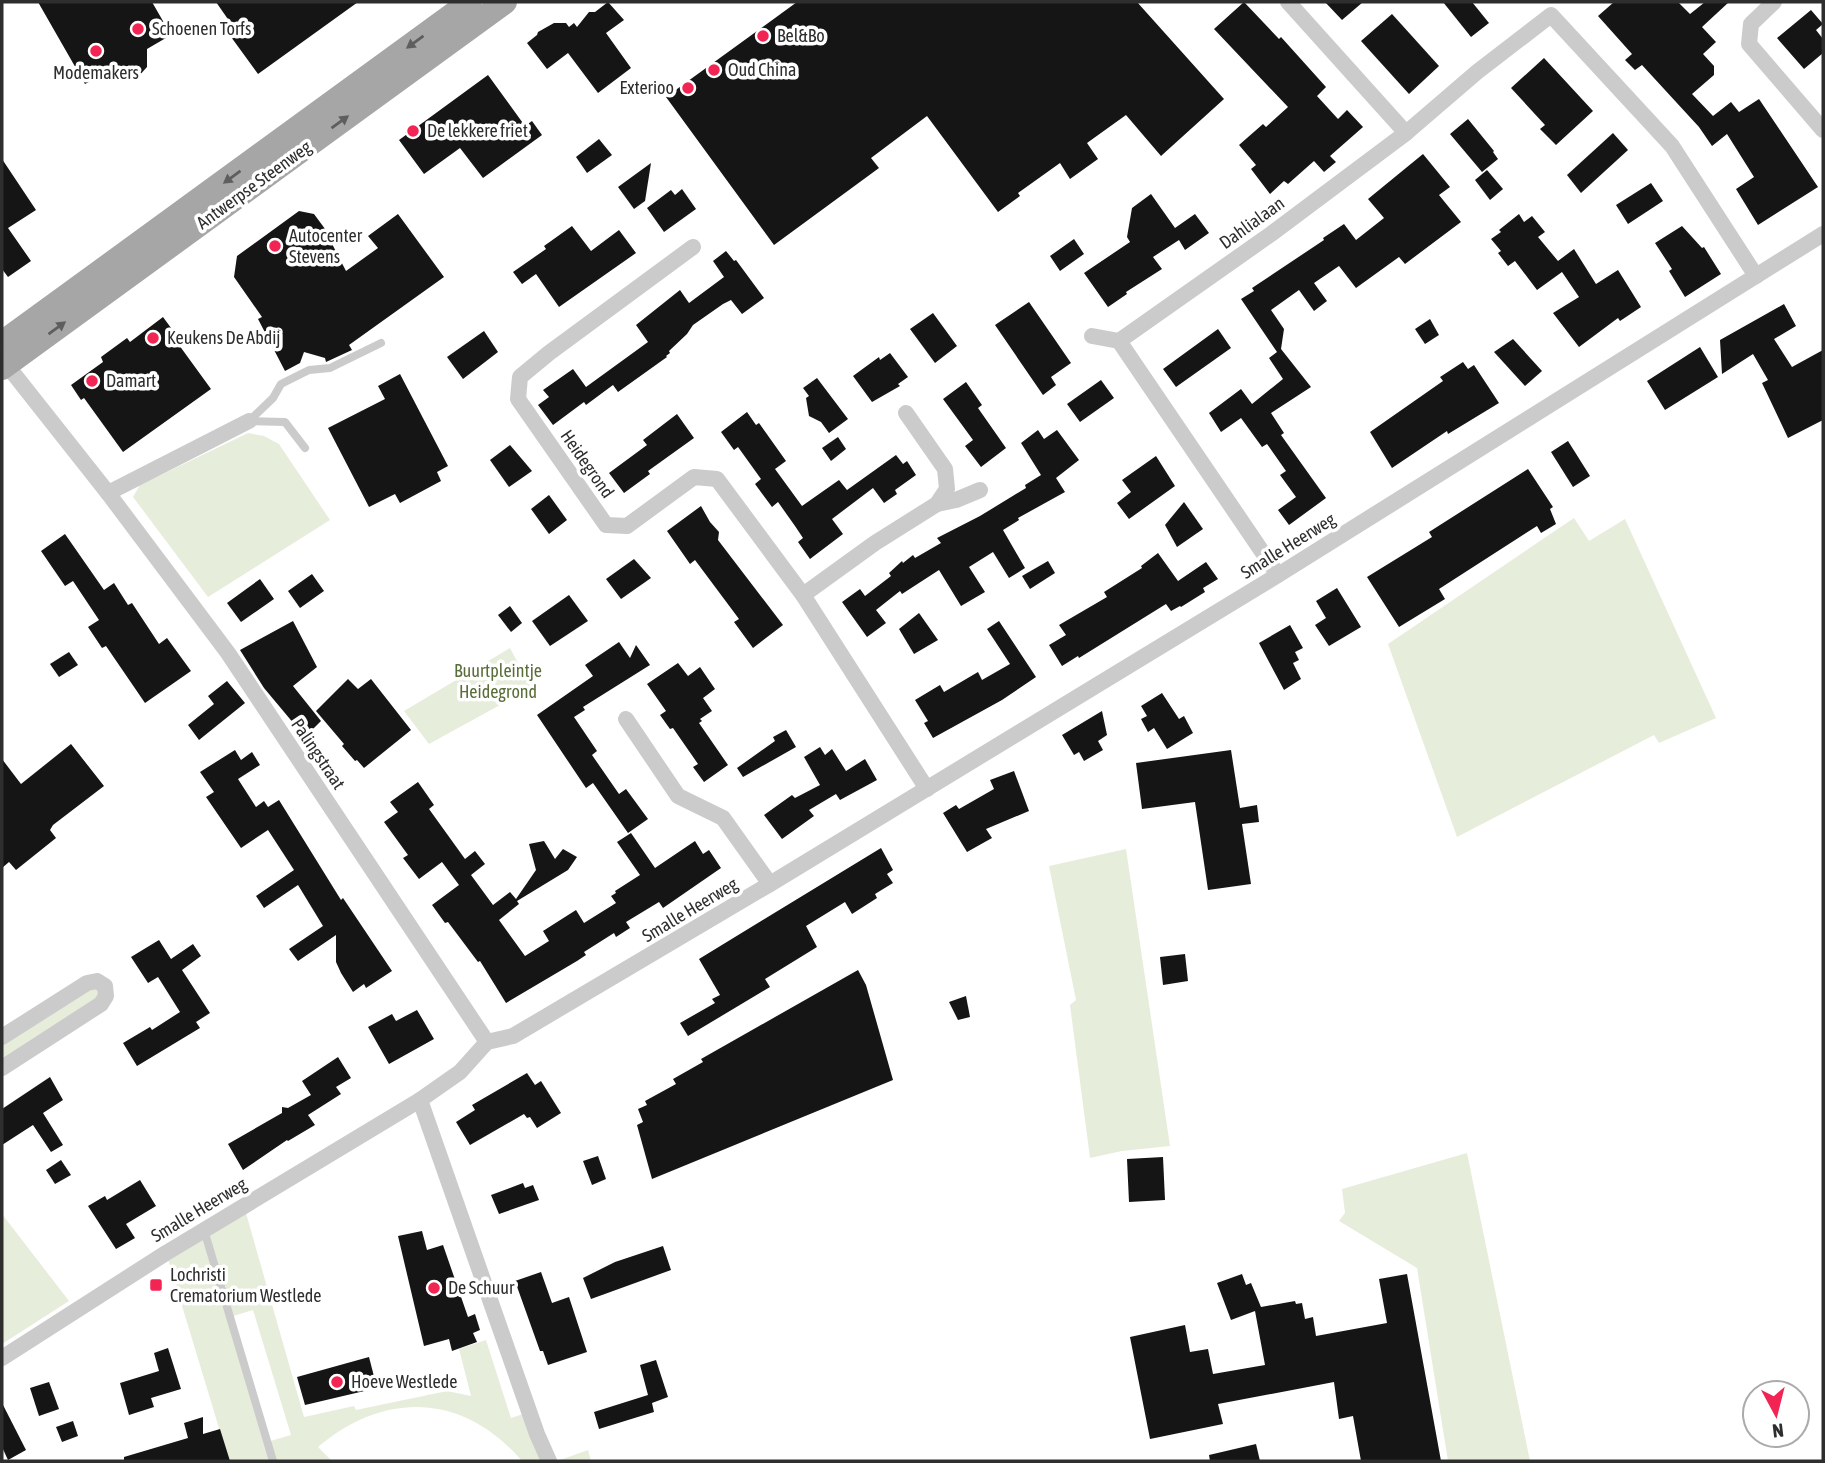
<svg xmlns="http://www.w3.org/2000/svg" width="1825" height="1463" font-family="'Asap Condensed',sans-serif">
	<rect width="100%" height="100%" fill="#fff"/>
	<g fill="#e7eddb" fill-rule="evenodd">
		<path d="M248 433 264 436 279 444 330 520 208 597 133 497 140 485Z"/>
		<path d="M1574 518 1589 541 1625 519 1716 718 1659 743 1654 735 1457 837 1388 644Z"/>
		<path d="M510 648 531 688 429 744 404 711Z"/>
		<path d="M1126 849 1170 1146 1122 1151 1090 1158 1070 1005 1076 1000 1049 866Z"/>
		<path d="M94 986 102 994 2 1065V1043Z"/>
		<path d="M1467 1153 1530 1461H1448L1417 1268 1339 1221 1345 1213 1342 1189Z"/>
		<path d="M244 1206 304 1417 354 1406 356 1410 447 1391 471 1396 459 1349 486 1340 511 1418 529 1412 541 1461H522C464 1393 385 1390 318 1447L332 1461H229L166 1253ZM253 1310 291 1435 267 1442 230 1317Z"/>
		<path d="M2 1214 69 1301 2 1344Z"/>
		<path d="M588 1450 591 1461H557L560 1460Z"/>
	</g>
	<g fill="#151515">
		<path d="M38 2H152L171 35 147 49V67L137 78 125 80 109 71 85 84Z"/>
		<path d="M216 2H358L258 74 226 30 232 25Z"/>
		<path d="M608 2 624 20 606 33 631 68 598 93 568 53 547 69 527 43 537 35 538 32 554 23H566L569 27 574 23 577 27 589 12H595Z"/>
		<path d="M797 2H1137L1224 99 1161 156 1126 115 1087 143 1098 159 1070 179 1060 163 1018 193 1020 196 998 212 927 116 871 158 879 168 774 245 666 97Z"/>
		<path d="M1244 2 1279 39 1281 37 1326 87 1317 96 1338 119 1347 110 1363 127 1330 156 1336 162 1324 172 1314 161 1288 184 1284 181 1270 194 1251 169 1256 165 1239 145 1263 124 1266 127 1288 107 1214 29Z"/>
		<path d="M1325 2H1363L1342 20Z"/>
		<path d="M1443 2H1472L1489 23 1471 37Z"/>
		<path d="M1614 2H1678L1690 14 1705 2H1729L1702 27 1716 42 1703 54 1714 66V75L1692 94 1713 116 1731 102 1739 112 1759 99 1818 187 1758 225 1736 189 1754 177 1727 134 1712 146 1699 127 1642 65 1635 70 1625 60 1632 54 1598 16Z"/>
		<path d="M1811 10 1823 24 1816 30 1823 39V53L1804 69 1777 38Z"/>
		<path d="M1392 14 1439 66 1409 94 1361 41Z"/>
		<path d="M1544 58 1593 111 1556 145 1540 129 1545 125 1511 88Z"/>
		<path d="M488 75 525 126 532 121 542 135 483 178 460 148 424 174 399 140Z"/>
		<path d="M1468 119 1494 151 1493 152 1498 159 1482 172 1450 134Z"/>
		<path d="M1613 133 1628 150 1581 193 1567 175Z"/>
		<path d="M599 139 612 155 587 173 576 157Z"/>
		<path d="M1423 154 1450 187 1439 195 1461 222 1405 264 1399 257 1356 288 1339 266 1314 283 1327 301 1314 311 1299 290 1271 310 1284 329 1281 349 1311 387 1271 413 1284 433 1281 435 1326 498 1289 525 1278 510 1296 497 1280 475 1286 471 1267 444 1262 447 1241 418 1221 432 1209 413 1241 389 1252 404 1283 379 1269 358 1277 352 1241 299 1254 291 1252 288 1324 240 1323 238 1344 224 1356 240 1384 218 1368 199Z"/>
		<path d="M2 159 36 210 8 228 31 261 8 277 2 269Z"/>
		<path d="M651 163 645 201 634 209 618 187Z"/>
		<path d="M1487 170 1503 189 1490 200 1475 180Z"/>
		<path d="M1651 183 1663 201 1628 224 1616 205Z"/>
		<path d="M682 189 696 209 664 232 647 208 671 190 675 195Z"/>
		<path d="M1151 194 1175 228 1195 214 1209 233 1185 250 1179 240 1153 257 1162 269 1126 292 1127 294 1108 307 1084 273 1130 242 1127 237 1132 208Z"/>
		<path d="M299 211 314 214 331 237 329 238 346 271 378 248 368 236 398 214 444 277 349 345 352 350 326 362 325 358 304 352 300 363 285 371 258 319 262 317 234 277 237 256Z"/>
		<path d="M1519 214 1524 222 1532 216 1545 232 1538 237 1558 261 1574 249 1596 284 1618 270 1641 307 1620 321 1618 318 1579 347 1553 313 1579 297 1562 272 1537 290 1515 261 1508 266 1498 253 1501 251 1491 239 1501 232 1499 230Z"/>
		<path d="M572 226 591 251 619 230 636 253 559 307 536 274 522 284 513 272 546 249 544 246Z"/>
		<path d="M1682 226 1702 248 1704 247 1721 274 1685 297 1669 271 1672 269 1655 243Z"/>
		<path d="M1074 239 1084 254 1060 271 1050 256Z"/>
		<path d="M726 251 734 261 736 260 764 298 742 314 731 300 723 304 693 325 687 334 669 351 670 353 666 356 667 357 618 392 613 385 586 405 584 402 553 425 538 405 549 397 543 390 573 369 586 387 648 342 636 325 680 290 689 303 724 277 713 261Z"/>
		<path d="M1029 302 1071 363 1051 377 1056 385 1043 395 995 325Z"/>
		<path d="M1784 304 1796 326 1774 339 1792 367 1823 350V420L1788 438 1762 383 1768 380 1753 354 1722 374 1720 340Z"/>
		<path d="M933 313 957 346 935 363 910 329Z"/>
		<path d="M163 317 174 332 171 334 211 389 123 452 84 398 81 400 71 385 103 362 101 357 127 338 130 342Z"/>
		<path d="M1430 319 1439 335 1425 344 1415 329Z"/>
		<path d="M1218 329 1231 348 1176 387 1163 369Z"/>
		<path d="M484 331 498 352 463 379 447 357Z"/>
		<path d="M1513 339 1542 371 1525 386 1494 352Z"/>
		<path d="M1700 347 1718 377 1665 410 1647 381Z"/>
		<path d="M890 353 908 377 898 384 900 386 872 402 853 376 879 357 880 360Z"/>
		<path d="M1463 362 1468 369 1474 365 1499 403 1448 434 1447 431 1392 468 1370 432 1443 381 1440 377Z"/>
		<path d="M400 374 448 466 437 472 441 481 400 503 395 494 369 507 328 428 385 399 378 386Z"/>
		<path d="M817 378 848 419 829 433 821 422 809 416 806 398 809 396 803 388Z"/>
		<path d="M1101 380 1114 398 1080 422 1067 404Z"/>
		<path d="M966 382 982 405 978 408 1006 448 981 467 965 446 973 440 943 399Z"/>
		<path d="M747 412 756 425 759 423 786 461 775 469 802 506 839 480 847 490 896 455 903 464 907 461 916 475 895 490 897 494 884 503 873 488 832 519 843 534 810 559 798 542 803 538 795 526 778 502 772 507 755 484 761 479 738 447 734 450 721 432Z"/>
		<path d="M677 414 694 438 648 471 650 474 624 493 609 473 647 445 643 440Z"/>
		<path d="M1038 430 1044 439 1057 430 1079 460 1056 478 1065 492 1018 518 1019 520 1003 530 1025 568 1009 578 993 552 969 567 985 592 961 606 939 570 902 594 900 591 876 610 886 623 867 637 842 602 860 589 865 596 891 576 889 573 902 561 903 563 913 555 915 558 941 543 937 538 980 516 1026 488 1025 485 1041 475 1021 443Z"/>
		<path d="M838 437 846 449 831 461 822 448Z"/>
		<path d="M1568 441 1590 476 1573 487 1551 452Z"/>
		<path d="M510 445 532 471 509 487 490 460Z"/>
		<path d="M1156 456 1175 486 1129 519 1117 503 1131 492 1122 480Z"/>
		<path d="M1528 469 1553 507 1550 509 1556 524 1541 533 1537 526 1439 589 1445 599 1399 627 1367 577 1432 537 1429 532Z"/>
		<path d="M549 495 567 520 549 534 531 509Z"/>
		<path d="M1184 502 1203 529 1177 547 1165 525Z"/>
		<path d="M701 506 710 522 719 532 718 540 783 625 753 648 734 622 739 619 695 560 690 564 667 531Z"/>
		<path d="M65 534 104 590 114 583 128 605 132 603 159 644 167 638 191 671 145 703 106 646 102 648 88 627 99 620 73 581 65 586 41 551Z"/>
		<path d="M1158 553 1178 581 1206 562 1218 579 1203 588 1205 592 1181 607 1180 606 1171 611 1166 604 1079 658 1078 656 1062 666 1049 645 1066 635 1059 625 1107 597 1104 592 1142 568 1141 566Z"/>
		<path d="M634 559 651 578 621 599 606 579Z"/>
		<path d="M1048 561 1055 573 1030 589 1022 576Z"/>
		<path d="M312 574 324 591 300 608 288 591Z"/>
		<path d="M260 579 274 599 241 622 227 603Z"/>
		<path d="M1337 588 1361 627 1329 646 1315 625 1326 618 1316 601Z"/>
		<path d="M569 595 588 621 550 646 532 621Z"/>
		<path d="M510 606 522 623 511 632 498 615Z"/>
		<path d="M919 613 938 640 914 654 899 629Z"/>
		<path d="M293 621 317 667 293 686 321 721 305 737 264 688 240 650Z"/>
		<path d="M999 621 1036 677 1002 700 933 738 924 723 928 721 915 700 940 685 944 692 978 672 982 680 1010 664 987 629Z"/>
		<path d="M1290 625 1303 648 1295 652 1299 660 1293 663 1301 679 1284 690 1259 643Z"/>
		<path d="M619 642 630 658 636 645 650 665 583 707 585 710 574 717 597 751 592 755 619 794 626 789 648 819 628 833 593 783 586 788 537 715 593 676 585 665Z"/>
		<path d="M69 652 78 665 59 677 50 664Z"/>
		<path d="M678 663 688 676 700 667 715 689 703 698 712 711 700 719 702 721 699 723 728 765 704 782 693 767 698 764 673 728 670 729 660 715 666 711 647 684Z"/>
		<path d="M348 679 358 689 371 679 411 730 364 768 357 760 355 761 342 746 344 744 316 711Z"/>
		<path d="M227 681 245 703 199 740 188 725 214 704 208 696Z"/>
		<path d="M1162 693 1179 719 1184 716 1193 733 1167 749 1154 728 1148 732 1141 719 1147 716 1141 706Z"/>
		<path d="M1102 711 1107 735 1098 741 1103 750 1084 761 1079 752 1074 755 1062 735Z"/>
		<path d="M786 730 796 747 743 777 737 768 775 741 773 737Z"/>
		<path d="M71 744 104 786 53 825 50 830 56 838 16 870 9 862 2 868V759L21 784Z"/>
		<path d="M820 747 825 755 832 749 846 771 865 759 877 780 840 800 836 794 809 810 814 816 782 839 764 815 792 795 795 798 820 785 804 757Z"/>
		<path d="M235 750 241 760 252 752 260 765 238 779 256 807 264 801 268 807 279 800 341 900 343 898 392 971 366 988 364 984 353 992 341 973 336 962V935L298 961 289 949 323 926 298 885 264 908 256 896 294 870 268 830 241 848 206 797 214 792 200 772Z"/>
		<path d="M1231 750 1240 808 1257 805 1259 822 1242 824 1251 884 1208 890 1195 802 1142 809 1136 763Z"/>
		<path d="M1014 771 1029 811 986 829 992 838 967 852 943 813 956 805 959 809 994 789 990 780Z"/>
		<path d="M418 782 434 805 429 809 465 859 475 851 485 864 471 875 493 905 510 892 516 899 536 870 529 844 544 841 555 859 563 849 577 857 568 870 517 901 519 904 499 920 525 956 549 941 543 931 576 910 584 923 616 903 611 896 616 893 615 891 640 875 617 842 631 833 655 868 695 841 703 854 709 850 721 868 663 908 659 902 626 922 630 928 616 937 614 933 584 952 586 955 577 961 506 1003 480 961 478 962 448 922 445 923 432 905 459 885 442 862 419 879 403 858 408 855 384 822 398 812 390 802Z"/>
		<path d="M881 848 893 870 887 874 893 883 875 894 877 898 852 914 845 902 806 926 817 947 765 979 770 987 688 1036 680 1023 715 1003 712 999 720 995 699 959Z"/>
		<path d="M159 940 171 959 193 944 201 956 182 970 210 1013 196 1022 200 1028 137 1066 123 1043 150 1027 152 1030 180 1012 158 977 148 983 131 957Z"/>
		<path d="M1185 954 1188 981 1163 985 1160 957Z"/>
		<path d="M858 970 866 985 893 1080 652 1179 637 1125 643 1122 638 1109 647 1105 645 1101 676 1084 673 1079 703 1062 701 1059Z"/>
		<path d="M966 996 970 1017 958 1020 949 1002Z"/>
		<path d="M417 1010 434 1039 389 1064 368 1027 392 1014 396 1021Z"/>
		<path d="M338 1057 351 1078 336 1087 341 1094 308 1115 315 1125 288 1141 287 1140 243 1170 228 1144 282 1113V1107L288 1108 311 1095 302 1081Z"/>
		<path d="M527 1073 535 1085 541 1081 561 1113 537 1128 530 1117 527 1118 524 1114 470 1145 456 1122 475 1110 472 1105Z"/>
		<path d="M50 1077 63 1100 43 1113 63 1145 51 1152 33 1125 2 1145V1109Z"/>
		<path d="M598 1156 606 1179 592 1185 583 1161Z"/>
		<path d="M1163 1157 1165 1200 1129 1202 1127 1159Z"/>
		<path d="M61 1160 71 1175 55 1184 46 1170Z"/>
		<path d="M140 1180 156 1206 126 1224 135 1238 116 1249 88 1206 105 1196 107 1200Z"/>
		<path d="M523 1183 525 1188 533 1185 539 1200 499 1214 491 1195Z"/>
		<path d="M422 1231 427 1250 443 1245 468 1317 475 1314 480 1330 473 1333 477 1342 452 1351 449 1339 424 1346 398 1236Z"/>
		<path d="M663 1246 671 1270 591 1299 583 1278 615 1262Z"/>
		<path d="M541 1272 552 1303 569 1297 587 1352 548 1365 543 1351H540L515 1281Z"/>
		<path d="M1242 1274 1246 1285 1251 1283 1261 1307 1295 1301 1296 1304 1302 1303 1305 1319 1313 1317 1316 1336 1387 1323 1379 1279 1407 1274 1441 1461H1361L1353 1416 1339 1419 1334 1382 1218 1404 1223 1424 1150 1439 1130 1337 1185 1325 1190 1352 1208 1349 1213 1374 1265 1365 1255 1311 1231 1320 1217 1283Z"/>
		<path d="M168 1348 181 1389 151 1398 154 1407 129 1415 120 1383 159 1371 154 1353Z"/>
		<path d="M369 1357 377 1388 305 1405 297 1377Z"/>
		<path d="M656 1360 668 1397 652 1403 654 1412 599 1429 594 1412 648 1395 640 1365Z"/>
		<path d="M49 1382 59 1409 39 1416 30 1388Z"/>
		<path d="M2 1403 26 1450 8 1460 2 1447Z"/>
		<path d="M203 1417V1434L220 1429 230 1461H124V1457L188 1438 184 1423Z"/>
		<path d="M73 1421 78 1436 62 1442 56 1427Z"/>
		<path d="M1256 1444 1260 1461H1210L1209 1455Z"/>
	</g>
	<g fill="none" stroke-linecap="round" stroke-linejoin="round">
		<g stroke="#cbcbcb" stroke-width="8">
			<path d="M249 421 273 398 281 384 309 370 330 368 381 343"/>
			<path d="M249 421 285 422 305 448"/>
			<path d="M204 1230 273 1461"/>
		</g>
		<g stroke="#cbcbcb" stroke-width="16">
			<path d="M1288 2 1406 133"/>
			<path d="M1774 2 1751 24 1749 44 1823 130"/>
			<path d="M693 247 549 353 520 377 518 399 606 525 627 526 694 477 717 479 803 595 927 789"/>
			<path d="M1092 336 1119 341"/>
			<path d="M2 359 108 493 228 653 487 1042"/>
			<path d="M108 493 249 421"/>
			<path d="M937 504 956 500 980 490"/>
			<path d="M1278 575 1119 341 1271 234 1406 133 1477 72 1551 15 1672 146 1756 276"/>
			<path d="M803 595 875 543 937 504 947 489 945 469 906 413"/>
			<path d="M626 719 678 796 723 818 770 884"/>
			<path d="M2 1037 87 983 97 981 105 986 106 996 101 1004 2 1068"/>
			<path d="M420 1100 537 1434 549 1461"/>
			<path d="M2 1358 166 1253 420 1100 460 1072 487 1042 513 1036 770 884 1278 575 1823 234"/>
		</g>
		<g stroke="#a6a6a6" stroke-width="24">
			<path d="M2 343 470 2"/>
			<path d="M2 368 505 2"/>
		</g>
	</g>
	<defs><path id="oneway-solid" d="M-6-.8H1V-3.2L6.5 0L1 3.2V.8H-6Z" transform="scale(1.75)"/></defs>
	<g fill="#5e5e5e">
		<use href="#oneway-solid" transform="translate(415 42) rotate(144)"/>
		<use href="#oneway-solid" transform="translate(340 122) rotate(-36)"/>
		<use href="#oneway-solid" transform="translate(232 177) rotate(144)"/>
		<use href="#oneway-solid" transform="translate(57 328) rotate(-36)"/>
	</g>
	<g fill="#f12453" stroke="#fff" stroke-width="2.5">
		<circle cx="138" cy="29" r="7"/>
		<circle cx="763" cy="36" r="7"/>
		<circle cx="96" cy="51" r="7"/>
		<circle cx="714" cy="70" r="7"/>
		<circle cx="688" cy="88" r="7"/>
		<circle cx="413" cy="131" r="7"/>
		<circle cx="275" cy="246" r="7"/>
		<circle cx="153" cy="338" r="7"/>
		<circle cx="92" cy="381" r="7"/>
		<rect x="149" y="1278" width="14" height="14" rx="3.5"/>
		<circle cx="434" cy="1288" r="7"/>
		<circle cx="337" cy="1382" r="7"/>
	</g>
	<g text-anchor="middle" stroke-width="7" stroke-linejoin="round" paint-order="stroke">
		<g font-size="18" fill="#2e2e2e" stroke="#fff" text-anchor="start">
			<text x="152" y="35">Schoenen Torfs</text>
			<text x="777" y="42">Bel&amp;Bo</text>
			<text x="728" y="76">Oud China</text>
			<text x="96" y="79" text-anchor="middle">Modemakers</text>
			<text x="674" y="94" text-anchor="end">Exterioo</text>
			<text x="427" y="137">De lekkere friet</text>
			<text x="289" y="242">Autocenter<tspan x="289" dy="21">Stevens</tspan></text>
			<text x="167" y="344">Keukens De Abdij</text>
			<text x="106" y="387">Damart</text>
			<text x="170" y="1281">Lochristi<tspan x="170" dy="21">Crematorium Westlede</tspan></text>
			<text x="448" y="1294">De Schuur</text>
			<text x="351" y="1388">Hoeve Westlede</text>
		</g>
		<g font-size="18" fill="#2e2e2e" stroke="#fff">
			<text transform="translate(254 185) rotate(-36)" y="6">Antwerpse Steenweg</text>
			<text transform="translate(1252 223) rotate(-36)" y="6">Dahlialaan</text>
			<text transform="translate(587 464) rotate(55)" y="6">Heidegrond</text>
			<text transform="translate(1288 546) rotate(-32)" y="6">Smalle Heerweg</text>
			<text transform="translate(318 754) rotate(56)" y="6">Palingstraat</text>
			<text transform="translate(690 910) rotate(-31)" y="6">Smalle Heerweg</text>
			<text transform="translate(199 1210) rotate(-31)" y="6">Smalle Heerweg</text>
		</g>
		<g font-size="18" fill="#596d38" stroke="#fff">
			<text x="498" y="677">Buurtpleintje<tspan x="498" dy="21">Heidegrond</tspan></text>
		</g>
	</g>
	<rect width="1825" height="1463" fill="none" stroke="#2e2e2e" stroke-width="7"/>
	<g transform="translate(1776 1414) rotate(173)"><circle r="33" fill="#ffffff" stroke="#ababab" stroke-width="2"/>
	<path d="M0-5L12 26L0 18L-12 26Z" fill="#f12453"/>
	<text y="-10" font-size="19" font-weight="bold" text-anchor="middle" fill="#2e2e2e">N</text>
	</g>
</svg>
